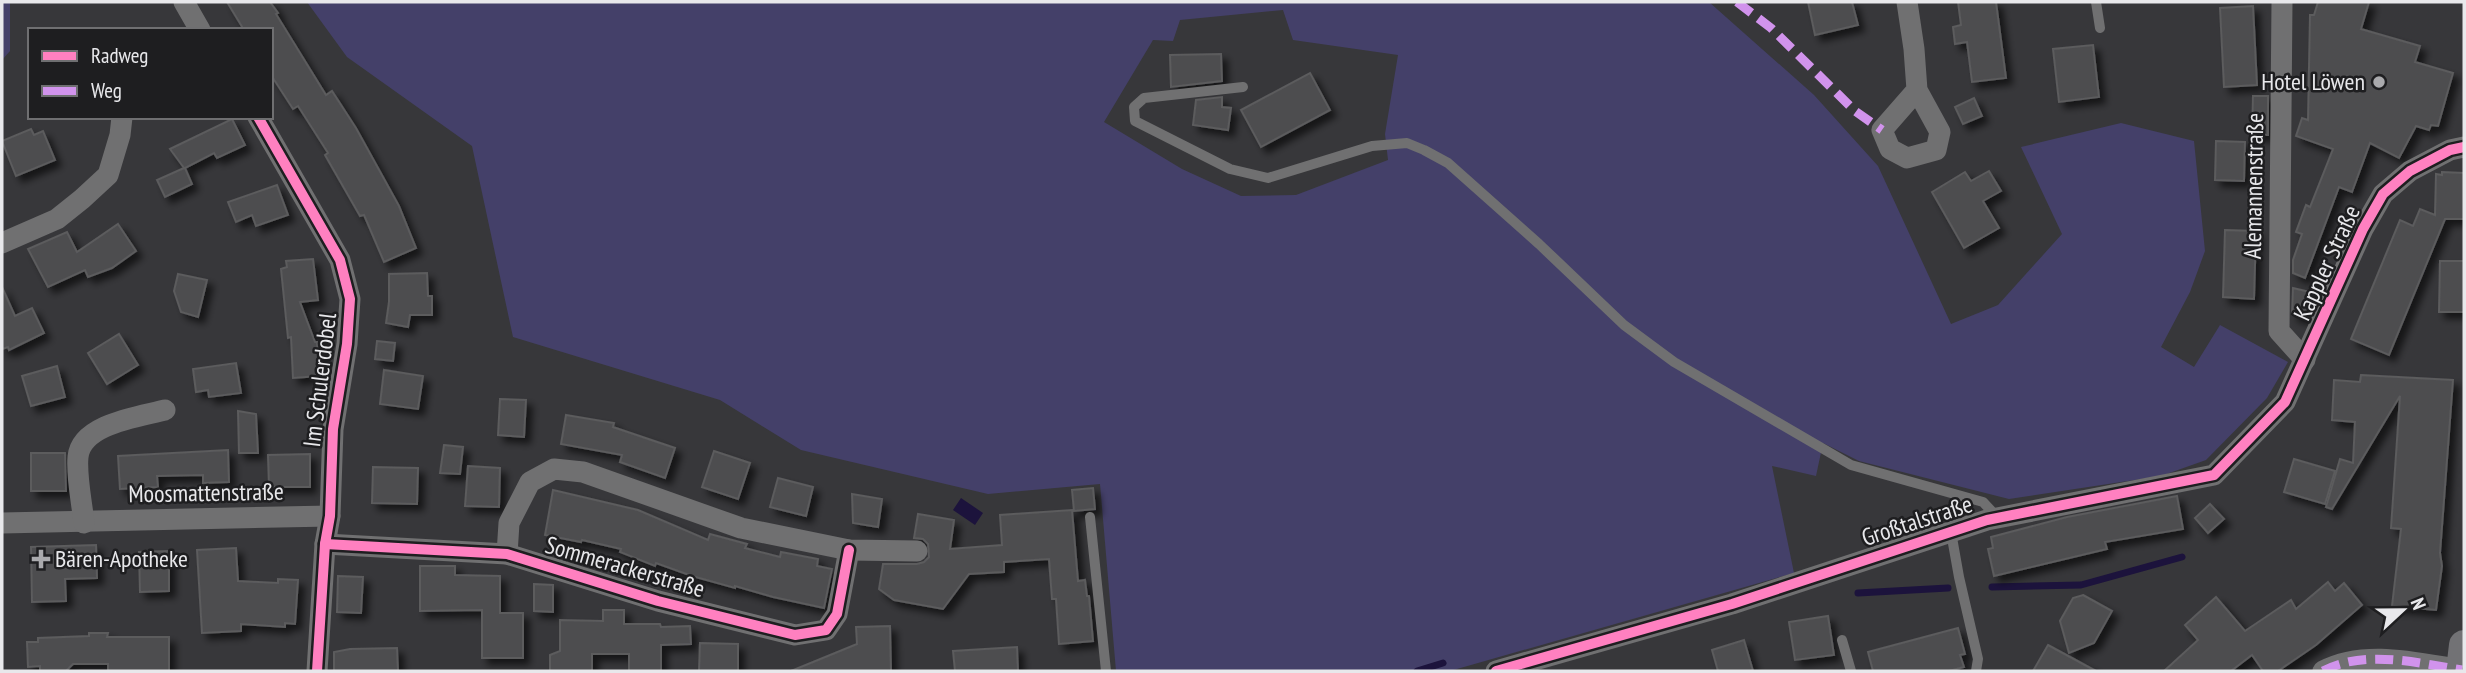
<svg xmlns="http://www.w3.org/2000/svg" width="2466" height="673" font-family="'PT Sans Narrow',sans-serif">
	<defs>
		<filter id="shadow"><feDropShadow dx="6" dy="6" stdDeviation="3.5" flood-color="#0009"/></filter>
	</defs>
	<rect width="100%" height="100%" fill="#37373a"/>
	<g fill="#444069" fill-rule="evenodd">
		<path d="M2 2H10V51L2 60Z"/>
		<path d="M307 2H1709L1814 95 1878 166 1951 324 1998 305 2062 234 2021 147 2121 123 2194 141 2205 251 2190 292 2161 347 2194 367 2220 325 2288 362 2267 398 2206 460 2161 476 2009 499 1859 461 1823 443 1816 476 1772 466 1794 573 1450 671H1116L1100 484 988 494 801 450 720 400 513 337 472 146 347 57ZM1283 10 1293 40 1398 55 1385 134 1388 160 1296 195 1241 196 1182 169 1104 122 1153 40 1173 41 1180 20Z"/>
	</g>
	<path fill="#1c133c" d="M961 498 983 513 975 525 953 510Z"/>
	<g fill="none" stroke-linecap="round" stroke-linejoin="round">
		<g stroke="#1c133c" stroke-width="7">
			<path d="M1992 587 2081 585 2182 557"/>
			<path d="M1858 593 1948 588"/>
			<path d="M1417 671 1443 663"/>
		</g>
	</g>
	<g fill="#4e4e50" stroke="#5b5b5d" stroke-width="2" filter="url(#shadow)">
		<path d="M227 2H270L278 13 276 14 326 95 332 91 356 128 399 206 416 248 384 262 364 215 360 216 325 155 328 153 298 106 293 109 271 75V30H244Z"/>
		<path d="M1808 2H1852L1858 25 1815 35Z"/>
		<path d="M1958 2H1996L2006 78 1972 82 1967 42 1955 44 1953 27 1961 25Z"/>
		<path d="M2318 2H2369L2361 29 2420 46 2415 62 2453 73 2438 126 2431 125 2429 130 2416 126 2399 158 2370 143 2352 192 2339 187 2305 278 2293 273V260L2302 234 2296 232 2306 205 2310 207 2333 149 2296 136 2302 118 2308 120 2310 15H2314Z"/>
		<path d="M2253 6 2257 85 2224 87 2220 8Z"/>
		<path d="M2093 45 2099 97 2059 102 2053 49Z"/>
		<path d="M1221 54 1222 81 1171 87 1170 55Z"/>
		<path d="M1310 73 1330 110 1261 147 1241 110Z"/>
		<path d="M2253 96H2268V135H2252Z"/>
		<path d="M1222 97V107L1231 108 1228 130 1193 125 1196 100Z"/>
		<path d="M1974 98 1982 116 1963 124 1955 107Z"/>
		<path d="M232 119 245 145 217 158 214 153 185 168 192 184 165 197 157 180 184 168 170 149Z"/>
		<path d="M31 129 34 135 43 131 55 160 16 176 2 141Z"/>
		<path d="M2216 141 2245 142 2244 181 2215 180Z"/>
		<path d="M1989 171 2001 191 1983 201 1999 228 1964 248 1932 192 1965 172 1971 181Z"/>
		<path d="M2442 172 2464 173V219H2445L2389 355 2351 339 2400 220 2413 226 2420 209 2435 215 2436 174 2442 175Z"/>
		<path d="M277 185 288 215 256 226 252 215 236 222 228 202Z"/>
		<path d="M118 224 136 251 112 268 88 277 85 270 48 287 28 249 67 232 77 252Z"/>
		<path d="M2225 230 2256 231 2254 299 2223 297Z"/>
		<path d="M313 259 318 300 300 302 315 342H317L319 376 293 378 291 337 288 338 281 269 287 267 286 261Z"/>
		<path d="M2440 261H2464V312H2439Z"/>
		<path d="M427 273 428 296H432V315H410L408 327 386 323 389 302V274Z"/>
		<path d="M178 274 207 280 198 317 181 312 174 291Z"/>
		<path d="M2 287 15 316 32 308 44 333 9 350 8 347 2 349Z"/>
		<path d="M2293 288 2314 293 2308 319 2292 315Z"/>
		<path d="M119 334 138 365 107 384 88 353Z"/>
		<path d="M377 341 395 343 393 361 375 359Z"/>
		<path d="M236 363 241 393 209 397 208 390 196 392 193 369Z"/>
		<path d="M57 366 65 397 31 406 22 376Z"/>
		<path d="M384 370 423 376 418 409 380 404Z"/>
		<path d="M2361 375 2453 380 2440 553 2442 566 2436 610 2392 606 2401 529 2391 528 2400 396 2332 509 2326 507 2340 459 2353 463 2355 422 2332 420 2334 380 2360 382Z"/>
		<path d="M500 399 526 400 524 437 498 435Z"/>
		<path d="M238 411 256 414 258 453H239Z"/>
		<path d="M566 415 614 423 613 427 675 448 665 478 620 462 622 455 561 444Z"/>
		<path d="M444 445 463 447 460 474 440 473Z"/>
		<path d="M228 450 229 482 203 483V475L157 476 158 487 120 489 118 456Z"/>
		<path d="M714 451 750 463 738 499 702 487Z"/>
		<path d="M31 453H65L66 491H31Z"/>
		<path d="M310 454V487H269L268 455Z"/>
		<path d="M2294 459 2335 471 2325 504 2284 492Z"/>
		<path d="M468 466 500 468 499 507 465 506Z"/>
		<path d="M373 467 418 468 417 504 372 503Z"/>
		<path d="M778 478 813 487 806 516 770 507Z"/>
		<path d="M1093 488 1095 509 1074 511 1072 490Z"/>
		<path d="M553 490 638 510 708 540 710 534 747 544 745 548 780 557 781 552 818 559 817 566 832 569 824 608 773 597 735 586V588L692 576 656 563 655 566 620 552 621 549 582 540 581 542 545 535Z"/>
		<path d="M852 494 882 499 878 527 853 523Z"/>
		<path d="M2177 496 2183 529 2105 542 2107 549 1994 576 1988 549 1993 548 1991 537 2067 517Z"/>
		<path d="M2210 504 2224 519 2208 533 2195 518Z"/>
		<path d="M1072 510 1078 581 1085 580 1087 596H1089L1093 641 1059 644 1056 599H1052L1049 559 1004 562V572L969 574 943 609 894 600 879 589 883 564H917L924 562 929 557 928 544 923 539 914 538 918 514 954 520 950 549 1002 545 1000 515Z"/>
		<path d="M96 545 97 578 65 579 66 601 32 602 31 547Z"/>
		<path d="M236 548 238 581 278 583V579L298 580 295 624 285 623V627L241 624V631L202 633 197 550Z"/>
		<path d="M169 551V591L140 592 139 552Z"/>
		<path d="M420 566H455V575L500 576V613H523V658H482V610L420 611Z"/>
		<path d="M338 576 363 577 361 613 337 612Z"/>
		<path d="M2328 582 2335 591 2344 583 2362 605 2316 645 2278 671H2263L2252 655 2231 671H2164L2198 640 2185 625 2216 597 2245 631 2291 600 2296 609Z"/>
		<path d="M534 584 553 585V612L534 611Z"/>
		<path d="M2083 595 2112 611 2094 643 2069 653 2060 621 2073 598Z"/>
		<path d="M603 610H624V624H660L661 627 690 626 691 644 661 645V671H629V654H592V671H550V655L560 651V620L603 621Z"/>
		<path d="M1828 616 1834 655 1795 660 1789 622Z"/>
		<path d="M890 626 891 671H791L857 644 856 627Z"/>
		<path d="M1958 628 1965 654 1960 655 1964 667 1949 671H1873L1868 652Z"/>
		<path d="M89 633H108L107 637H169V671H108V664H73L66 671H40V666L28 667 27 642H38V638L89 636Z"/>
		<path d="M1744 640 1753 671H1718L1712 650Z"/>
		<path d="M700 643 738 644V671H699Z"/>
		<path d="M2048 645 2096 671H2033Z"/>
		<path d="M1017 647 1018 671H955L953 651Z"/>
		<path d="M397 648 398 671H334V652L350 649Z"/>
	</g>
	<g fill="none" stroke-linecap="round" stroke-linejoin="round">
		<g stroke="#707071" stroke-width="10">
			<path d="M2096 2 2100 28"/>
			<path d="M1243 87 1144 98 1134 107 1135 121 1230 169 1268 178 1372 146 1407 143 1424 150 1448 163 1539 244 1624 325 1674 362 1851 465 1983 502 1998 518"/>
			<path d="M1090 517 1106 671"/>
			<path d="M1951 532 1959 577 1978 659 1976 671"/>
			<path d="M1842 640 1851 671"/>
		</g>
		<g stroke="#707071" stroke-width="21">
			<path d="M184 2 200 30"/>
			<path d="M1907 2 1914 49 1917 90 1940 132 1936 150 1907 158 1890 149 1882 130 1917 90"/>
			<path d="M2282 2 2279 331 2305 360"/>
			<path d="M258 117 340 260 350 299 347 344 333 429 330 516 325 544 317 671"/>
			<path d="M2 243 57 219 82 199 108 175 120 135 122 117"/>
			<path d="M2 523 330 516"/>
			<path d="M84 523C82 503 76 476 78 457 81 424 138 417 165 410"/>
			<path d="M325 544 507 554 658 601 795 635 826 630 837 614 849 550"/>
			<path d="M507 554 509 523 530 482 554 469 583 472 741 528 849 550 917 551"/>
			<path d="M1496 671 1732 604 1987 520 2214 475 2285 402 2363 229 2383 194 2410 171 2450 150 2464 147"/>
			<path d="M2323 671C2365 649 2417 663 2462 670"/>
		</g>
		<path stroke="#727275" stroke-width="30" d="M2461 671 2464 645"/>
		<g stroke="#d193ec" stroke-width="9" stroke-dasharray="18 9" stroke-linecap="butt">
			<path d="M1737 2 1771 28 1855 111 1882 130"/>
			<path d="M2323 671C2365 649 2417 663 2462 670"/>
		</g>
		<g stroke="#1e1e20" stroke-width="15">
			<g id="cycleway">
				<path d="M258 117 340 260 350 299 347 344 333 429 330 516 325 544 317 671"/>
				<path d="M325 544 507 554 658 601 795 635 826 630 837 614 849 550"/>
				<path d="M1496 671 1732 604 1987 520 2214 475 2285 402 2363 229 2383 194 2410 171 2450 150 2464 147"/>
			</g>
		</g>
		<use href="#cycleway" stroke="#ff80c0" stroke-width="10"/>
	</g>
	<g fill="#aaaaad" stroke="#1e1e20" stroke-width="2.5">
		<circle cx="2379" cy="82" r="7"/>
		<path d="M37.5 548.5h7v7h7v7h-7v7h-7v-7h-7v-7h7z"/>
	</g>
	<g text-anchor="middle" stroke-width="5" stroke-linejoin="round" paint-order="stroke">
		<g font-size="24" fill="#e8e8eb" stroke="#1e1e20" text-anchor="end">
			<text x="2365" y="90">Hotel Löwen</text>
			<text x="55" y="567" text-anchor="start">Bären-Apotheke</text>
		</g>
		<g font-size="24" fill="#e8e8eb" stroke="#1e1e20">
			<text transform="translate(2254 186) rotate(-89)" y="8">Alemannenstraße</text>
			<text transform="translate(2327 263) rotate(-65)" y="8">Kappler Straße</text>
			<text transform="translate(320 380) rotate(-83)" y="8">Im Schulerdobel</text>
			<text transform="translate(206 493) rotate(-1)" y="8">Moosmattenstraße</text>
			<text transform="translate(1917 521) rotate(-18)" y="8">Großtalstraße</text>
			<text transform="translate(625 567) rotate(16)" y="8">Sommerackerstraße</text>
		</g>
	</g>
	<rect width="2466" height="673" fill="none" stroke="#e8e8eb" stroke-width="7"/>
	<rect x="28" y="28" width="245" height="91" fill="#1e1e20" stroke="#6f6f71" stroke-width="2"/>
	<rect x="42" y="51" width="35" height="10" fill="#ff80c0" stroke="#6f6f71" stroke-width="2"/>
	<text x="91" y="63" font-size="21" fill="#e8e8eb">Radweg</text>
	<rect x="42" y="86" width="35" height="10" fill="#d193ec" stroke="#6f6f71" stroke-width="2"/>
	<text x="91" y="98" font-size="21" fill="#e8e8eb">Weg</text>
	<g transform="translate(2403 610) rotate(68)" stroke="#1e1e20" stroke-width="5" paint-order="stroke">
	<path d="M0-5L12 26L0 18L-12 26Z" fill="#e8e8eb"/>
	<text y="-10" font-size="19" font-weight="bold" text-anchor="middle" fill="#e8e8eb">N</text>
	</g>
</svg>
